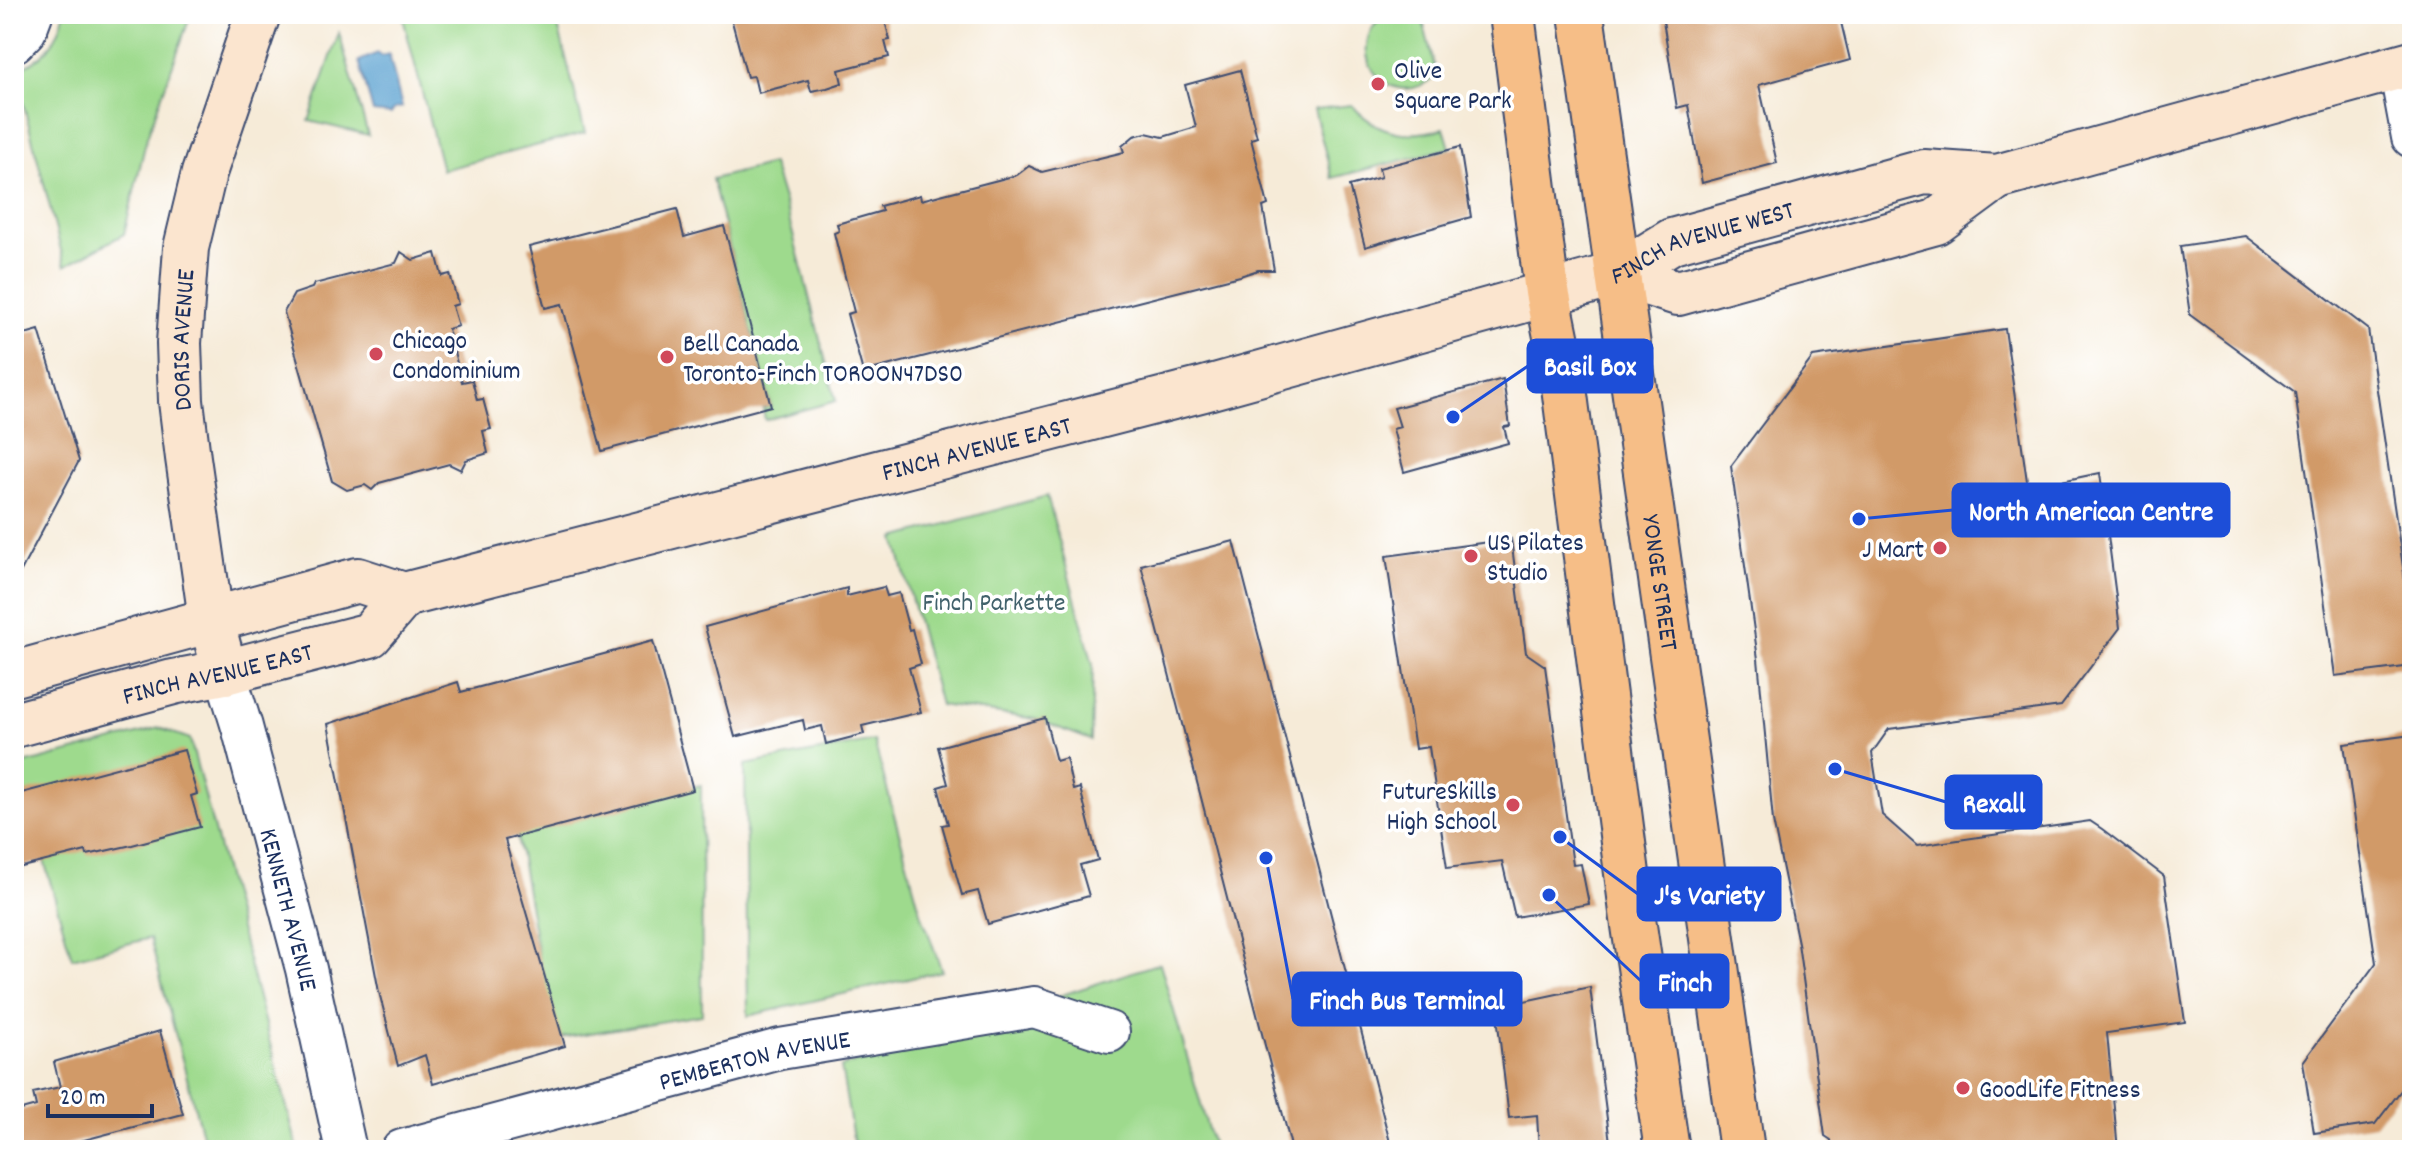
<svg xmlns="http://www.w3.org/2000/svg" width="2426" height="1164" font-family="Dekko,sans-serif">
	<rect width="100%" height="100%" fill="#fff"/>
	<filter id="ink" filterUnits="userSpaceOnUse"><feTurbulence type="fractalNoise" baseFrequency=".0125" numOctaves="2"/><feDisplacementMap in="SourceGraphic" scale="16" xChannelSelector="R" yChannelSelector="G"/><feConvolveMatrix kernelMatrix="1 2 1 2 8 2 1 2 1" color-interpolation-filters="sRGB"/></filter>
	<filter id="wash" filterUnits="userSpaceOnUse"><feTurbulence type="fractalNoise" baseFrequency=".006" numOctaves="4" result="noise"/><feDisplacementMap in="SourceGraphic" scale="32" xChannelSelector="R" yChannelSelector="G"/><feGaussianBlur stdDeviation="1.8" result="paint"/><feColorMatrix in="noise" values="0 0 0 0 0 0 0 0 0 0 0 0 0 0 0 0 0 1.4 0 .05"/><feComposite in="paint" operator="in"/></filter>
	<g filter="url(#wash)">
		<rect width="100%" height="100%" fill="#f6ebd8"/>
		<g fill="#9eda8d" stroke="#5c8476" stroke-width="2">
			<path d="M64 14H191L147 137 124 234 65 266 15 71C42 60 58 43 64 14Z"/>
			<path d="M402 14H555L585 133 442 170Z"/>
			<path d="M1389 14H1421L1437 76C1383 119 1338 41 1389 14Z"/>
			<path d="M339 33 368 135 309 121Z"/>
			<path d="M1352 105C1377 134 1409 139 1444 128L1450 148 1332 178 1314 109Z"/>
			<path d="M772 164 789 219 836 401 765 420 763 409 771 406 712 179Z"/>
			<path d="M1047 496 1093 664 1091 740 1035 719 940 705 895 538Z"/>
			<path d="M159 728 190 739 298 1150H206L150 938 72 958 17 766Z"/>
			<path d="M874 741 920 910 942 971 748 1016 745 765Z"/>
			<path d="M701 785 702 1015 553 1039 515 825Z"/>
			<path d="M1160 963 1214 1150H855L841 1067Z"/>
		</g>
		<path fill="#5aa1d0" stroke="#3a6897" stroke-width="2" d="M378 53 381 56 389 54 402 107 394 109 391 114 373 112 359 61Z"/>
		<g id="blocks">
			<g fill="#d19a68">
				<path d="M730 14H883L890 40 885 41 889 57 839 70 842 83 827 88 811 91 808 80 758 93 754 76 747 77Z"/>
				<path d="M1662 14H1839L1850 60 1759 85 1777 163 1702 183 1688 105 1677 108Z"/>
				<path d="M1240 70 1257 137 1251 139 1268 205 1263 207 1274 270H1258L1240 276 863 372 847 314 854 312 834 233 839 231 837 224 882 211 880 206 920 195 921 200 1017 175 1029 166 1042 172 1124 152 1122 146 1134 136 1146 133 1163 137 1196 127 1185 85Z"/>
				<path d="M1460 147 1471 217 1365 247 1349 186 1381 177 1379 168Z"/>
				<path d="M677 209 684 237 724 226 771 406 602 451 562 304 545 308 529 247Z"/>
				<path d="M2246 236 2368 329 2412 628V666L2335 676 2295 392 2190 315 2180 246Z"/>
				<path d="M401 252 413 260 436 253 442 276 450 274 458 304 452 306 458 326 448 329 462 382 472 380 477 400 483 399 491 429 483 431 488 453 466 460 461 470 449 464 379 483 372 490 365 485 347 490 332 481 284 312 294 294 312 288 314 284 396 263Z"/>
				<path d="M2005 329 2028 488 2100 473 2120 628 2061 706 1889 729 1872 753 1882 815 1917 846 2090 821 2102 829 2164 876 2185 1022 2107 1033 2118 1150H1832L1831 1140 1825 1136 1798 943 1773 821 1758 659 1731 466 1813 357Z"/>
				<path d="M39 330 79 461 14 584V337Z"/>
				<path d="M1503 379 1510 426 1504 427 1508 443 1404 472 1393 429 1400 427 1394 408Z"/>
				<path d="M1511 539 1526 653 1545 666 1573 865 1581 864 1589 904 1515 917 1502 861 1447 868 1429 747 1415 749 1386 556Z"/>
				<path d="M1234 541 1392 1150H1292L1141 565Z"/>
				<path d="M884 587 887 596 899 593 909 630 912 629 921 664 909 668 921 712 862 726 864 734 826 744 822 726 805 730 803 720 735 737 705 627 847 588V596Z"/>
				<path d="M653 641 693 790 505 840 565 1046 433 1084 425 1055 398 1066 379 992 328 724 458 682 461 692Z"/>
				<path d="M1045 718 1056 761 1066 758 1073 790 1080 788 1098 860 1080 865 1089 896 988 924 978 891 962 895 942 825 948 824 938 787 948 784 938 747Z"/>
				<path d="M2412 735V1076L2375 1124 2314 1133 2303 1062 2376 963 2344 744Z"/>
				<path d="M184 750 197 794 191 796 200 827 132 845 87 855 86 851 14 869V795Z"/>
				<path d="M1590 987 1611 1150H1539L1537 1115 1509 1118 1496 1007Z"/>
				<path d="M160 1031 183 1114 46 1150H14V1112L36 1106 33 1093 60 1087 54 1062Z"/>
			</g>
		</g>
	</g>
	<g filter="url(#ink)">
		<use href="#blocks" fill-opacity="0" stroke="#3c4b70" stroke-width="2"/>
		<g fill="none" stroke-linecap="round" stroke-linejoin="round">
			<g stroke="#3c4b70" stroke-width="44">
				<g id="street">
					<path d="M14 42 26 30 32 14"/>
					<path d="M2399 67 2412 137"/>
					<path id="s1" d="M225 672 242 727 306 969 346 1150"/>
					<path id="s2" d="M402 1150 780 1049 1034 1007 1109 1032"/>
				</g>
			</g>
			<g stroke="#3c4b70" stroke-width="48">
				<g id="secondary">
					<path d="M1618 274 1678 293 1936 222 1997 177"/>
					<path id="s3" d="M225 672 211 619 188 458 181 401 179 343 186 248 204 173 258 14"/>
					<path id="s4" d="M14 674 358 580 404 595 1204 389 1618 274 1672 241 1924 172 1997 177 2412 63"/>
					<path id="s5" d="M14 725 173 682 225 672 370 635 404 595"/>
				</g>
			</g>
			<g stroke="#3c4b70" stroke-width="48">
				<g id="primary">
					<path d="M1512 14 1547 292 1560 356 1632 912 1667 1150"/>
					<path id="s6" d="M1581 14 1742 1150"/>
				</g>
			</g>
			<use href="#street" stroke="#fff" stroke-width="40"/>
			<use href="#secondary" stroke="#fbe5cf" stroke-width="44"/>
			<use href="#primary" stroke="#f6be87" stroke-width="44"/>
		</g>
	</g>
	<g fill="#d1495b" stroke="#fff" stroke-width="3">
		<circle cx="1378" cy="84" r="8"/>
		<circle cx="376" cy="354" r="8"/>
		<circle cx="667" cy="357" r="8"/>
		<circle cx="1940" cy="548" r="8"/>
		<circle cx="1471" cy="556" r="8"/>
		<circle cx="1513" cy="805" r="8"/>
		<circle cx="1963" cy="1088" r="8"/>
	</g>
	<g text-anchor="middle" stroke-width="7" stroke-linejoin="round" paint-order="stroke">
		<g font-size="26" fill="#1b2f5e" stroke="#fff" text-anchor="start">
			<text x="1394" y="78">Olive<tspan x="1394" dy="30">Square Park</tspan></text>
			<text x="392" y="348">Chicago<tspan x="392" dy="30">Condominium</tspan></text>
			<text x="683" y="351">Bell Canada<tspan x="683" dy="30">Toronto-Finch TOROON47DS0</tspan></text>
			<text x="1487" y="550">US Pilates<tspan x="1487" dy="30">Studio</tspan></text>
			<text x="1924" y="557" text-anchor="end">J Mart</text>
			<text x="1497" y="799" text-anchor="end">FutureSkills<tspan x="1497" dy="30">High School</tspan></text>
			<text x="1979" y="1097">GoodLife Fitness</text>
		</g>
		<g font-size="26" fill="#1b2f5e" stroke="#fff">
			<text dy="9" stroke="none"><textPath href="#s4" startOffset="1752">FINCH AVENUE WEST</textPath></text>
			<text dy="9" stroke="none"><textPath href="#s3" startOffset="336">DORIS AVENUE</textPath></text>
			<text dy="9" stroke="none"><textPath href="#s4" startOffset="996">FINCH AVENUE EAST</textPath></text>
			<text dy="9" stroke="none"><textPath href="#s6" startOffset="574">YONGE STREET</textPath></text>
			<text dy="9" stroke="none"><textPath href="#s5" startOffset="210">FINCH AVENUE EAST</textPath></text>
			<text dy="9" stroke="none"><textPath href="#s1" startOffset="246">KENNETH AVENUE</textPath></text>
			<text dy="9" stroke="none"><textPath href="#s2" startOffset="364">PEMBERTON AVENUE</textPath></text>
		</g>
		<g font-size="26" fill="#42626c" stroke="#fff">
			<text x="994" y="610">Finch Parkette</text>
		</g>
	</g>
	<path fill="none" stroke="#1d4ed8" stroke-width="3" d="M1453 417L1528 366M1859 519L1953 510M1835 769L1946 802M1560 837L1638 894M1549 895L1641 981M1266 858L1293 999"/>
	<g fill="#1d4ed8" stroke="#fff" stroke-width="3">
		<circle cx="1453" cy="417" r="8"/>
		<circle cx="1859" cy="519" r="8"/>
		<circle cx="1835" cy="769" r="8"/>
		<circle cx="1560" cy="837" r="8"/>
		<circle cx="1549" cy="895" r="8"/>
		<circle cx="1266" cy="858" r="8"/>
	</g>
	<g fill="#1d4ed8" stroke="#1d4ed8" stroke-width="3">
		<rect x="1528" y="340" width="124" height="52" rx="8"/>
		<rect x="1953" y="484" width="276" height="52" rx="8"/>
		<rect x="1946" y="776" width="95" height="52" rx="8"/>
		<rect x="1638" y="868" width="142" height="52" rx="8"/>
		<rect x="1641" y="955" width="87" height="52" rx="8"/>
		<rect x="1293" y="973" width="228" height="52" rx="8"/>
	</g>
	<g font-size="28" text-anchor="middle" font-weight="bold" fill="#fff">
		<text x="1590" y="375">Basil Box</text>
		<text x="2091" y="520">North American Centre</text>
		<text x="1994" y="812">Rexall</text>
		<text x="1709" y="904">J's Variety</text>
		<text x="1685" y="991">Finch</text>
		<text x="1407" y="1009">Finch Bus Terminal</text>
	</g>
	<rect width="2426" height="1164" fill="none" stroke="#fff" stroke-width="48"/>
	<path d="M48 1104v12h104v-12" fill="none" stroke="#1b2f5e" stroke-width="4"/>
	<text x="60" y="1104" font-size="24" fill="#1b2f5e" stroke="#ffffff" stroke-width="6" paint-order="stroke">20 m</text>
</svg>
